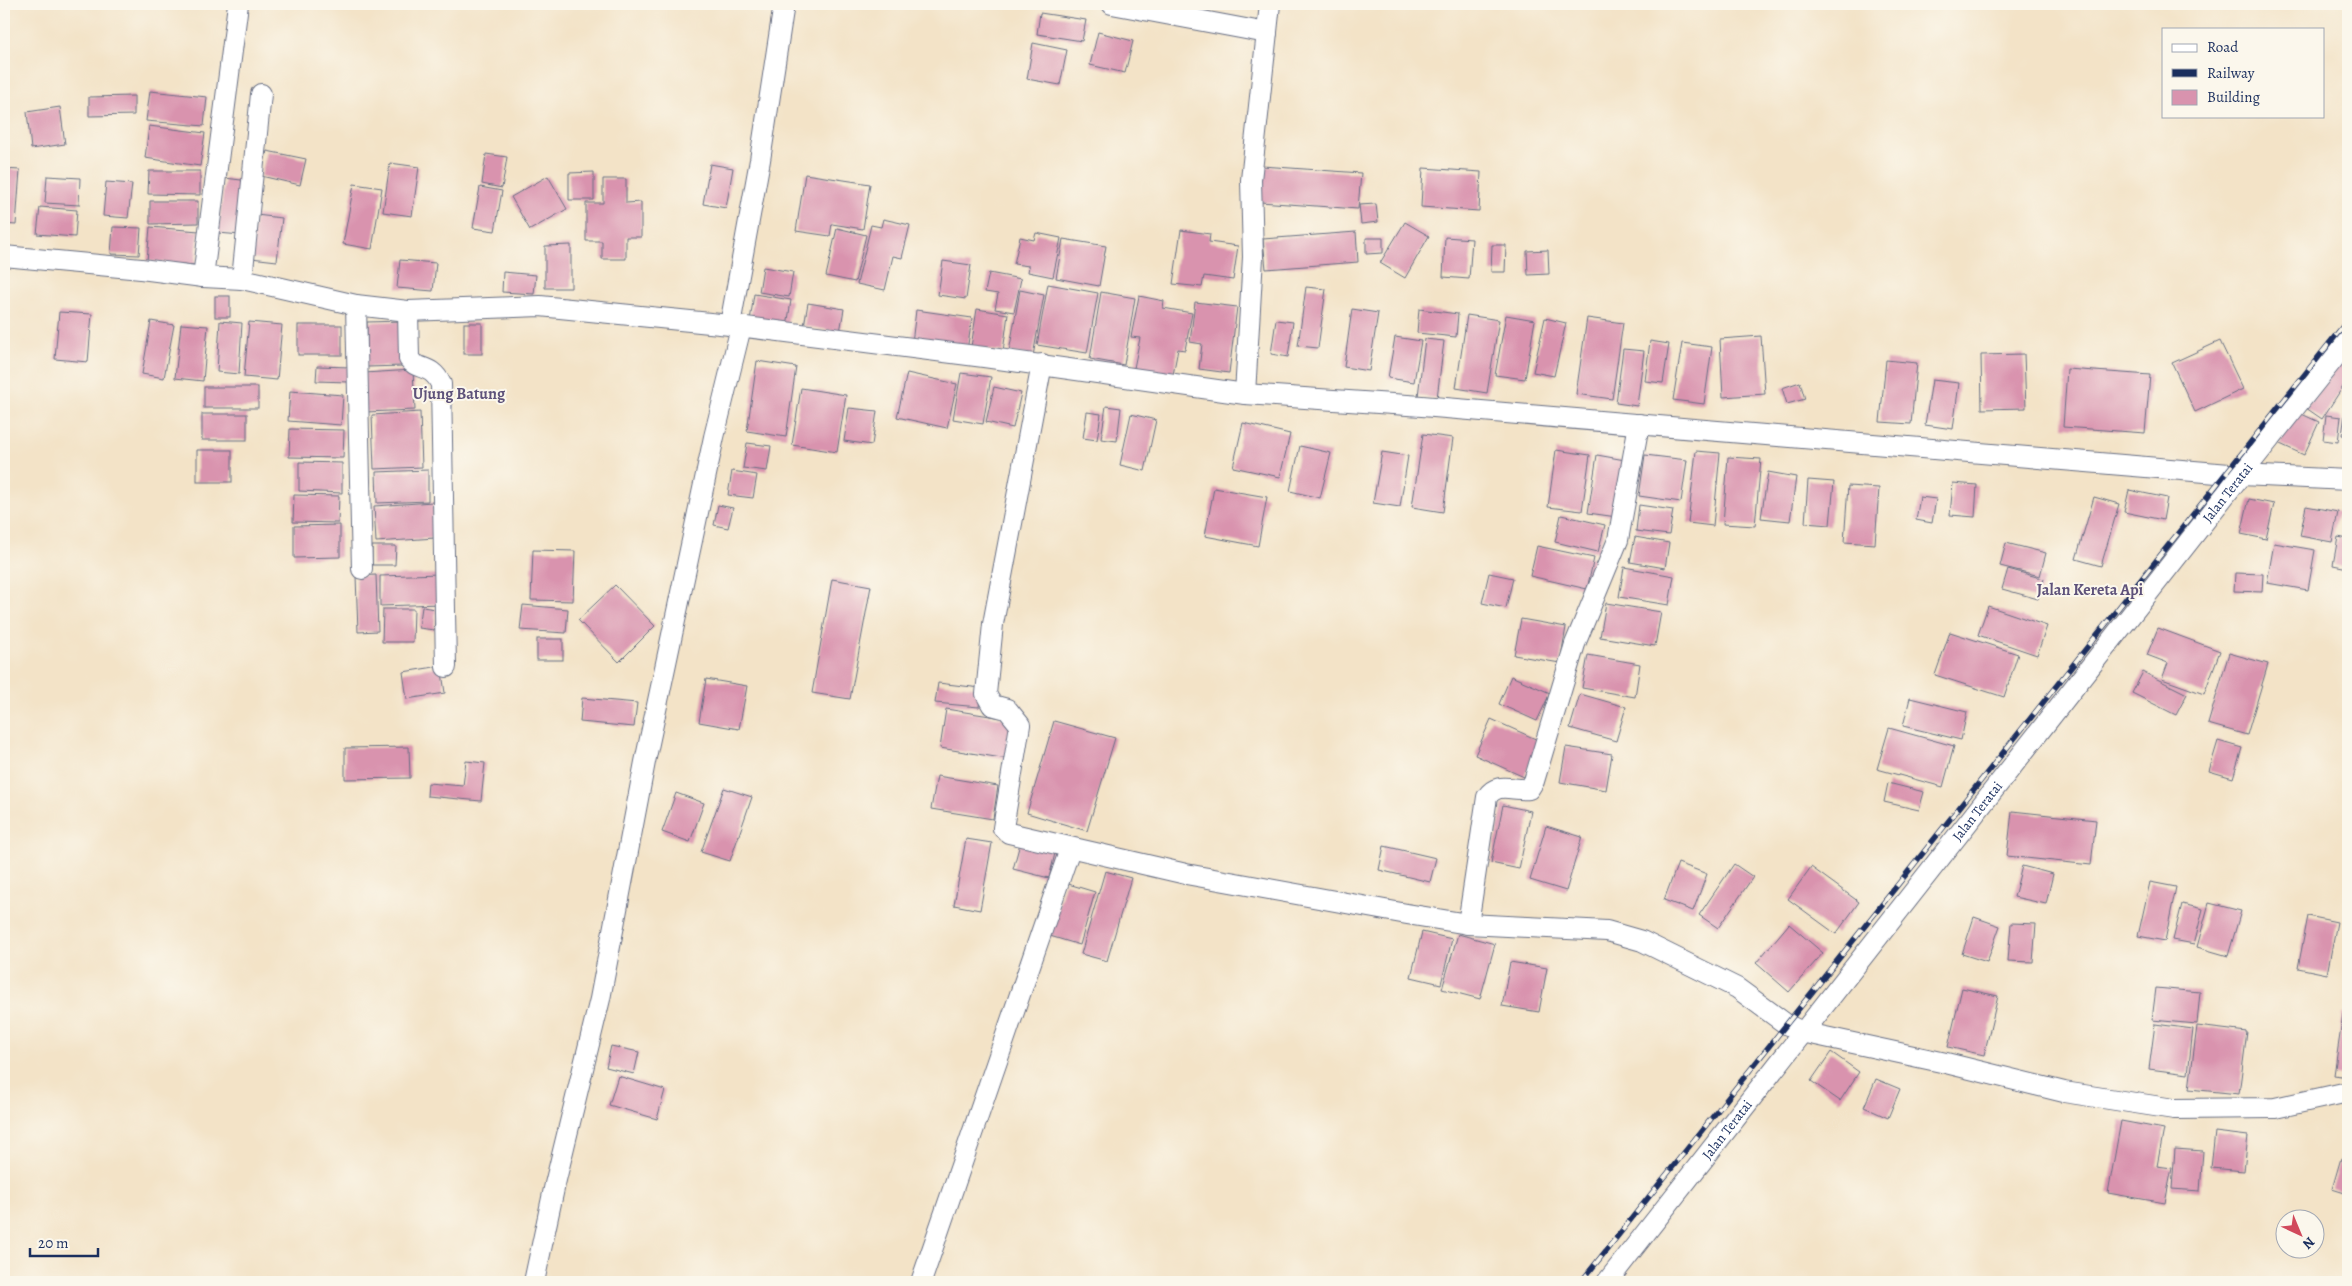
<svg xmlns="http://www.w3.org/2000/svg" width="2352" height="1286" font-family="Alegreya,serif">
	<rect width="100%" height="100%" fill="#fbf7ec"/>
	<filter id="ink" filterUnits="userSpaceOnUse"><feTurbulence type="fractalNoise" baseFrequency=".02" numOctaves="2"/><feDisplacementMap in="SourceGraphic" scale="10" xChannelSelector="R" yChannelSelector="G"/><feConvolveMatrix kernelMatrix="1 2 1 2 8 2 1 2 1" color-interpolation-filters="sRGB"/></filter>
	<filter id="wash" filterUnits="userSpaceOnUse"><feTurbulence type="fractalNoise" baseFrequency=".0096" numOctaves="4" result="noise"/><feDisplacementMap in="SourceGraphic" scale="20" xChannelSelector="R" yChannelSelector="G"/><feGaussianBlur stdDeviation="1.12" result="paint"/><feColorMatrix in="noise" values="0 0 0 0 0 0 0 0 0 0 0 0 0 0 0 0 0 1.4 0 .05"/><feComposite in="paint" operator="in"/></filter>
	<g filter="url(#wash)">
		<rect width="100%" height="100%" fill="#f3e3c7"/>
		<g id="blocks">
			<g fill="#d993ae">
				<path d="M1040 13 1086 20 1082 41 1037 34Z"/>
				<path d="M1098 32 1133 41 1125 73 1090 65Z"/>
				<path d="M1033 43 1067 50 1060 85 1027 79Z"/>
				<path d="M150 91 207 97 204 126 146 121Z"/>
				<path d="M134 96V115L89 116V97Z"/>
				<path d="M60 107 65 144 31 149 27 112Z"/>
				<path d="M149 126 205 133 200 166 145 158Z"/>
				<path d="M267 151 306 159 300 185 261 176Z"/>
				<path d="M486 154 507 157 502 188 482 184Z"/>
				<path d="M390 163 419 167 412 216 383 212Z"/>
				<path d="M710 164 733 168 726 208 703 204Z"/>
				<path d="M1262 166 1361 173 1358 209 1260 202Z"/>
				<path d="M1423 168 1481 172 1479 211 1421 207Z"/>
				<path d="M4 169 20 170 16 225 4 224Z"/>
				<path d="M149 171H200V195L148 194Z"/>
				<path d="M594 172V200H569V173Z"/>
				<path d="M805 174 870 184 863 229 832 224 830 236 796 231Z"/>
				<path d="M47 176 80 178 79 205 45 203Z"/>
				<path d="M548 176 567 209 530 230 511 197Z"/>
				<path d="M225 178 249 181 241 235 218 233Z"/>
				<path d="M603 179H626V203L641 202V237H626V259H602V241H586V203H603Z"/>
				<path d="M106 182 132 184 128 218 103 216Z"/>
				<path d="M354 184 382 188 372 249 343 244Z"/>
				<path d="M480 187 502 191 495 231 473 228Z"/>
				<path d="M150 201H198V223L150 224Z"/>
				<path d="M1376 204 1378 222 1361 224 1359 205Z"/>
				<path d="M40 207 77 210 75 237 37 234Z"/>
				<path d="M256 215 282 218 277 261 251 258Z"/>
				<path d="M883 219 910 225 902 258 893 256 885 290 857 284 871 225 881 227Z"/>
				<path d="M1405 222 1429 236 1405 278 1380 263Z"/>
				<path d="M113 227 141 228 139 255 111 254Z"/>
				<path d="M150 227 199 231 195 265 147 261Z"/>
				<path d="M837 228 866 235 855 282 826 276Z"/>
				<path d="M1181 230 1210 234 1209 242 1238 246 1233 280 1204 276 1202 287 1173 284Z"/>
				<path d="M1356 232 1358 262 1266 269 1263 239Z"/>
				<path d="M1036 233 1061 238 1053 277 1028 272 1029 266 1014 264 1020 237 1034 240Z"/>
				<path d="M1445 237 1472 239 1469 279 1443 277Z"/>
				<path d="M1366 238H1383V253L1366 254Z"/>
				<path d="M1063 239 1106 246 1099 286 1056 278Z"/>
				<path d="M571 245V288H545V246Z"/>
				<path d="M1492 245H1506L1505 272H1491Z"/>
				<path d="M1548 250 1549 274 1528 275 1527 251Z"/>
				<path d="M400 260 436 263 433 291 397 288Z"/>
				<path d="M943 261 971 265 966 299 938 295Z"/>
				<path d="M763 267 793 272 789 297 759 292Z"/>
				<path d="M503 272 536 275 534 294 502 292Z"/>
				<path d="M989 273 1021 279 1014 312 995 309 998 294 985 292Z"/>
				<path d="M1048 284 1098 293 1087 353 1037 345Z"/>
				<path d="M1306 287 1326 289 1318 348 1298 346Z"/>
				<path d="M1020 290 1044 295 1033 356 1009 352Z"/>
				<path d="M1101 292 1135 298 1124 365 1090 359Z"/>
				<path d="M754 294 791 300 787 327 750 321Z"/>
				<rect x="215" y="296" width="15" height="21"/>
				<path d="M1139 296 1164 301 1163 308 1192 313 1185 350 1178 349 1173 375 1134 368 1140 338 1131 337Z"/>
				<path d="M1195 302 1237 307 1229 373 1199 369 1202 344 1190 342Z"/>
				<path d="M808 303 844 309 840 332 804 326Z"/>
				<path d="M977 309 1008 314 1003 352 971 347Z"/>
				<path d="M1352 309 1378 313 1369 371 1344 367Z"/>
				<path d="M1419 309 1458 314 1456 337 1417 333Z"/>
				<path d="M916 310 972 318 967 351 912 343Z"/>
				<path d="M59 312 92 314 88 362 55 359Z"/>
				<path d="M1467 315 1499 320 1487 393 1456 388Z"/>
				<path d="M1506 315 1535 320 1525 379 1495 375Z"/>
				<path d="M1545 318 1566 323 1554 376 1533 372Z"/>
				<path d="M1587 318 1623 323 1612 399 1576 394Z"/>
				<path d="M1276 320 1293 322 1288 357 1271 354Z"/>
				<path d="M151 321 174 325 164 378 142 374Z"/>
				<path d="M220 321 242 323 239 374 217 372Z"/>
				<path d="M402 321V366L367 367V322Z"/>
				<path d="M249 322 282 325 277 380 244 377Z"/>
				<rect x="464" y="323" width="18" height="31"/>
				<path d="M181 324 208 326 203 381 175 378Z"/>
				<rect x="298" y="325" width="44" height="30"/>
				<path d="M1761 336 1765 394 1723 397 1720 339Z"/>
				<path d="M1395 337 1421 341 1414 382 1388 378Z"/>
				<path d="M1425 339 1444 341 1437 398 1418 396Z"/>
				<path d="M1650 341 1669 344 1663 383 1645 381Z"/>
				<path d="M2220 341 2243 389 2195 412 2172 363Z"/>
				<path d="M1682 343 1712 347 1704 404 1673 400Z"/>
				<path d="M1623 349 1644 351 1637 406 1616 403Z"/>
				<path d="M2348 353V379L2322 419 2306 408Z"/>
				<path d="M2024 354 2026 408 1982 409 1981 355Z"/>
				<path d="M1886 360 1917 363 1911 424 1880 422Z"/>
				<path d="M757 361 796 367 786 437 747 431Z"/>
				<path d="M317 366 350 367 349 382 316 381Z"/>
				<path d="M2067 369 2150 375 2145 433 2063 427Z"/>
				<path d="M413 370 415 410 365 412 364 373Z"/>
				<path d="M907 373 957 384 947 428 897 417Z"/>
				<path d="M961 373 991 377 983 424 953 419Z"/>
				<path d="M1932 380 1959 383 1953 429 1925 425Z"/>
				<path d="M1800 382 1805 399 1787 404 1782 388Z"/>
				<rect x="204" y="387" width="54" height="21"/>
				<path d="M994 387 1021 393 1013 428 986 422Z"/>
				<path d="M801 388 846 395 837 452 792 445Z"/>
				<path d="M290 391 343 395 341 425 288 421Z"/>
				<path d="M2347 400H2348V436L2342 435Z"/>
				<path d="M1106 406 1121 408 1117 441 1101 439Z"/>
				<path d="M849 408 877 411 872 445 844 441Z"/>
				<path d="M2295 411 2319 422 2304 455 2280 444Z"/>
				<path d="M420 412 422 467 374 469 372 415Z"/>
				<path d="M1087 412 1101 414 1097 440 1083 438Z"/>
				<rect x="202" y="414" width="45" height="26"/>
				<path d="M1131 414 1156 420 1145 471 1120 465Z"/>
				<path d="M2326 415 2341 417 2338 442 2323 440Z"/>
				<path d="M1243 423 1290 434 1280 477 1233 467Z"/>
				<path d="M290 429 344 430 343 458 289 457Z"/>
				<path d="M1423 434 1453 438 1443 512 1412 507Z"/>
				<path d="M747 443 771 446 767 471 743 468Z"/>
				<path d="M1300 446 1331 453 1320 498 1290 491Z"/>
				<rect x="197" y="450" width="35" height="32"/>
				<path d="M1556 450 1590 455 1582 511 1548 507Z"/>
				<path d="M1696 451 1720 453 1713 526 1688 523Z"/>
				<path d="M1382 452 1408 456 1400 507 1373 503Z"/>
				<path d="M1597 455 1625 460 1617 517 1588 513Z"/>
				<path d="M1645 455 1687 460 1681 502 1639 496Z"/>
				<path d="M1728 457 1761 459 1755 526 1723 524Z"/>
				<path d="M299 462 342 463V493L299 491Z"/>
				<path d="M428 470V501L377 503 376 472Z"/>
				<path d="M732 471 757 475 753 498 728 495Z"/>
				<path d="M1768 472 1796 477 1790 521 1761 518Z"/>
				<path d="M1808 480 1834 482 1830 525 1805 523Z"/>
				<path d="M1953 483 1977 485 1975 517 1950 515Z"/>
				<path d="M1848 486 1879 488 1875 544 1844 542Z"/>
				<path d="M1214 488 1267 497 1258 546 1205 536Z"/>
				<path d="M2129 490 2167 498 2163 520 2124 512Z"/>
				<path d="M294 495 339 496 338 523 293 522Z"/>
				<path d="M1920 497 1936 499 1932 523 1916 520Z"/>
				<path d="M2094 497 2119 504 2101 566 2076 559Z"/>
				<path d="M2249 499 2274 504 2266 539 2241 534Z"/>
				<path d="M433 502 435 538 376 542 374 506Z"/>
				<path d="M718 505 733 508 728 528 714 525Z"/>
				<path d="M1639 505 1673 510 1669 535 1636 531Z"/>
				<path d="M2306 506 2338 512 2332 542 2300 536Z"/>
				<path d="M1561 515 1605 525 1598 552 1555 542Z"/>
				<path d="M340 525V557L294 558V526Z"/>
				<path d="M1635 537 1669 543 1665 568 1630 562Z"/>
				<path d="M2338 537 2348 539V568L2333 565Z"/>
				<path d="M2006 543 2046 553 2040 576 2000 566Z"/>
				<path d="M2274 543 2315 550 2308 590 2267 583Z"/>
				<path d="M372 546H396L395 565H372Z"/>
				<path d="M1537 546 1594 558 1587 589 1530 576Z"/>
				<path d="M533 550 575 551 573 601 531 600Z"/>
				<path d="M1624 567 1674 576 1669 605 1619 597Z"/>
				<path d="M2008 569 2044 579 2038 599 2002 589Z"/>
				<path d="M1489 573 1513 578 1506 608 1482 603Z"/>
				<path d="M2235 573 2263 574 2262 592 2234 591Z"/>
				<path d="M440 574 441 604 380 606V576Z"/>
				<path d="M376 575 378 631 358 632 356 576Z"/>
				<path d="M832 579 871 586 850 699 812 693Z"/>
				<path d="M615 585 655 626 619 662 578 620Z"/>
				<path d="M1606 603 1661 612 1655 646 1600 637Z"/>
				<path d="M523 605 568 609 566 633 520 630Z"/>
				<path d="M1988 606 2047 626 2037 655 1978 635Z"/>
				<path d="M422 607 436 609 434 630 419 628Z"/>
				<path d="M383 609H414L413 642H382Z"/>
				<path d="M1521 619 1566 627 1560 663 1514 655Z"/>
				<path d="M2158 628 2220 651 2204 694 2162 679 2168 663 2147 655Z"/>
				<path d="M1950 632 2018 654 2004 697 1935 675Z"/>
				<rect x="537" y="639" width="26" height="21"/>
				<path d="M2229 653 2268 664 2247 735 2208 724Z"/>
				<path d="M1588 655 1640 664 1635 697 1582 688Z"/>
				<path d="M441 666 445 693 407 699 403 672Z"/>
				<path d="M2143 672 2187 694 2176 715 2132 693Z"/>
				<path d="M1511 676 1550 693 1537 721 1499 704Z"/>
				<path d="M706 679 747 686 739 729 699 722Z"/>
				<path d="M938 683 981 688 979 707 935 703Z"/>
				<path d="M1580 694 1626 707 1616 741 1570 728Z"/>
				<path d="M582 698 637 703 634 727 580 722Z"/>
				<path d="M1910 698 1967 712 1961 740 1903 726Z"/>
				<path d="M946 709 1015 720 1008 759 940 748Z"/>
				<path d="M1491 719 1540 741 1524 777 1475 755Z"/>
				<path d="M1054 721 1115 738 1087 831 1027 813Z"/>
				<path d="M1889 728 1954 746 1943 787 1877 769Z"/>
				<path d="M2218 741 2242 748 2233 778 2209 771Z"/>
				<path d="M409 747 410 778 345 779V748Z"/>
				<path d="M1566 747 1612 754 1606 790 1560 782Z"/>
				<path d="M466 761 485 763 481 801 427 796 428 783 463 786Z"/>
				<path d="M937 776 998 786 993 819 931 809Z"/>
				<path d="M1888 783 1924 792 1919 810 1884 802Z"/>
				<path d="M724 788 752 797 730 861 701 852Z"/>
				<path d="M676 793 704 803 690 842 662 832Z"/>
				<path d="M1503 805 1531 811 1519 869 1491 863Z"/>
				<path d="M2012 811 2096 820 2091 865 2007 856Z"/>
				<path d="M1546 826 1582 837 1566 891 1530 880Z"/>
				<path d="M966 839 992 843 980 910 954 905Z"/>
				<path d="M1021 840 1056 849 1049 878 1013 869Z"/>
				<path d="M1384 846 1436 858 1430 882 1379 870Z"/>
				<path d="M1678 863 1707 874 1693 911 1664 900Z"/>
				<path d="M1734 864 1753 877 1718 928 1699 915Z"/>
				<path d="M2022 866 2053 874 2046 904 2014 897Z"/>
				<path d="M1811 867 1859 902 1836 934 1788 899Z"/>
				<path d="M1105 871 1131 878 1107 961 1081 954Z"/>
				<path d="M2150 882 2176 887 2165 941 2138 936Z"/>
				<path d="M1065 883 1095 892 1080 945 1050 936Z"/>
				<path d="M2209 903 2241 911 2228 956 2197 947Z"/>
				<path d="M2182 904 2203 909 2194 944 2173 940Z"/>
				<path d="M2308 916 2337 922 2327 974 2298 968Z"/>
				<path d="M1974 917 2000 926 1987 962 1962 954Z"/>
				<path d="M2011 923 2036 924 2033 962 2008 961Z"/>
				<path d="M1789 924 1823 953 1789 992 1756 963Z"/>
				<path d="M1422 932 1452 939 1441 984 1411 977Z"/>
				<path d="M1458 934 1495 944 1480 999 1442 989Z"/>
				<path d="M1510 962 1547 968 1539 1012 1502 1006Z"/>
				<path d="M1962 988 1998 996 1984 1055 1948 1047Z"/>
				<path d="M2156 988 2200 992 2197 1024 2152 1020Z"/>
				<path d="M2343 1014 2348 1015V1077L2334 1075Z"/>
				<path d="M2155 1024 2193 1029 2188 1074 2149 1069Z"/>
				<path d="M2197 1026 2247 1032 2239 1094 2189 1089Z"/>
				<path d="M611 1046 639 1052 634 1074 606 1067Z"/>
				<path d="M1831 1052 1859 1072 1840 1101 1811 1081Z"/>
				<path d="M618 1076 665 1090 657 1119 609 1105Z"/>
				<path d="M1876 1079 1900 1089 1888 1118 1864 1107Z"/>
				<path d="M2121 1121 2164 1129 2157 1166 2172 1168 2165 1203 2108 1193Z"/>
				<path d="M2215 1132 2248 1136 2244 1171 2211 1168Z"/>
				<path d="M2175 1149 2203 1151 2200 1191 2172 1189Z"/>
				<path d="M2341 1158 2348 1160V1194L2332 1189Z"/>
			</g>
		</g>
	</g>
	<g filter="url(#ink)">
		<use href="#blocks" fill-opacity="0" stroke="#676e83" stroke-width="1"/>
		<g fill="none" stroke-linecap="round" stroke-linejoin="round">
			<g stroke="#676e83" stroke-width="22">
				<g id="street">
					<path d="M1112 4 1267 33"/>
					<path d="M4 256 141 269 203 277 242 279 356 305 408 311 540 306 730 325 984 357 1245 394 1422 406 2241 475 2348 480"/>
					<path d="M203 277 238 4"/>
					<path d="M242 279 261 94"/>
					<path d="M356 305 362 569"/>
					<path d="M408 311 409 359C417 371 431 363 441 384L446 667"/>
					<path d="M730 325 760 160 784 4"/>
					<path d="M1042 364 993 624 986 694 992 705 1007 709 1020 725 1003 828 1009 833 1186 874 1407 914 1468 924 1607 931 1642 941 1737 988 1786 1024 1802 1032 1946 1063 2064 1092 2174 1109 2275 1108 2348 1092"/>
					<path d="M1245 394 1253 257 1251 180 1270 4"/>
					<path d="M1468 924 1487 797C1497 781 1513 791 1529 789L1534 781 1575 644 1618 540 1639 424"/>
					<path d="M534 1282 555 1184 600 999 645 762 714 437 741 327"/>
					<path d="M921 1282 1070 849"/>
					<path id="s1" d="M1607 1282 2241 475 2348 341"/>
				</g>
			</g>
			<use href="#street" stroke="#fff" stroke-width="20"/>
			<g stroke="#1b2f5e" stroke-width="5.5">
				<path id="rail" d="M1581 1282 2348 320"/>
			</g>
			<use href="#rail" stroke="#fbf7ec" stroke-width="4" stroke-dasharray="11" stroke-linecap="butt"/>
		</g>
	</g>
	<g text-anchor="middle" stroke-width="4" stroke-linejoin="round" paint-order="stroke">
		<g font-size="14" fill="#1b2f5e" stroke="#fbf7ec">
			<text dy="5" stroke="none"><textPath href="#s1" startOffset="1004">Jalan Teratai</textPath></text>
			<text dy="5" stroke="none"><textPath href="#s1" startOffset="599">Jalan Teratai</textPath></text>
			<text dy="5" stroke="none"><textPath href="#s1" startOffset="194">Jalan Teratai</textPath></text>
		</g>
		<g font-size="16" font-weight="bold" fill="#5e527a" stroke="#fbf7ec">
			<text x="459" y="399">Ujung Batung</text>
			<text x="2090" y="595">Jalan Kereta Api</text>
		</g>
	</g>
	<rect width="2352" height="1286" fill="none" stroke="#fbf7ec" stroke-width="20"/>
	<rect x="2162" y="28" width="162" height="90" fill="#fbf7ec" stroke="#a1a7b3"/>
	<rect x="2172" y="44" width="25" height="8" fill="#ffffff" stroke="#a1a7b3"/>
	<text x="2207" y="52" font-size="15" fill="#1b2f5e">Road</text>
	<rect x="2172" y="69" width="25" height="8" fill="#1b2f5e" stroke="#a1a7b3"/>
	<text x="2207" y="78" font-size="15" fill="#1b2f5e">Railway</text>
	<rect x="2172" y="90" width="25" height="15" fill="#d993ae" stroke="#a1a7b3"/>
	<text x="2207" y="102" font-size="15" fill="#1b2f5e">Building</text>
	<g transform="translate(2300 1234) rotate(136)"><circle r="24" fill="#fbf7ec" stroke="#a1a7b3"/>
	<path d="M0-4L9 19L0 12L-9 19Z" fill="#d1495b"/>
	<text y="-8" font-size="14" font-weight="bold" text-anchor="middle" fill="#1b2f5e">N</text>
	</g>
	<path d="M30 1248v8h68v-8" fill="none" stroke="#1b2f5e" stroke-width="2.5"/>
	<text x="38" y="1248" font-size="15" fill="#1b2f5e" stroke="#fbf7ec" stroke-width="4" paint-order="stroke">20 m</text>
</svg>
